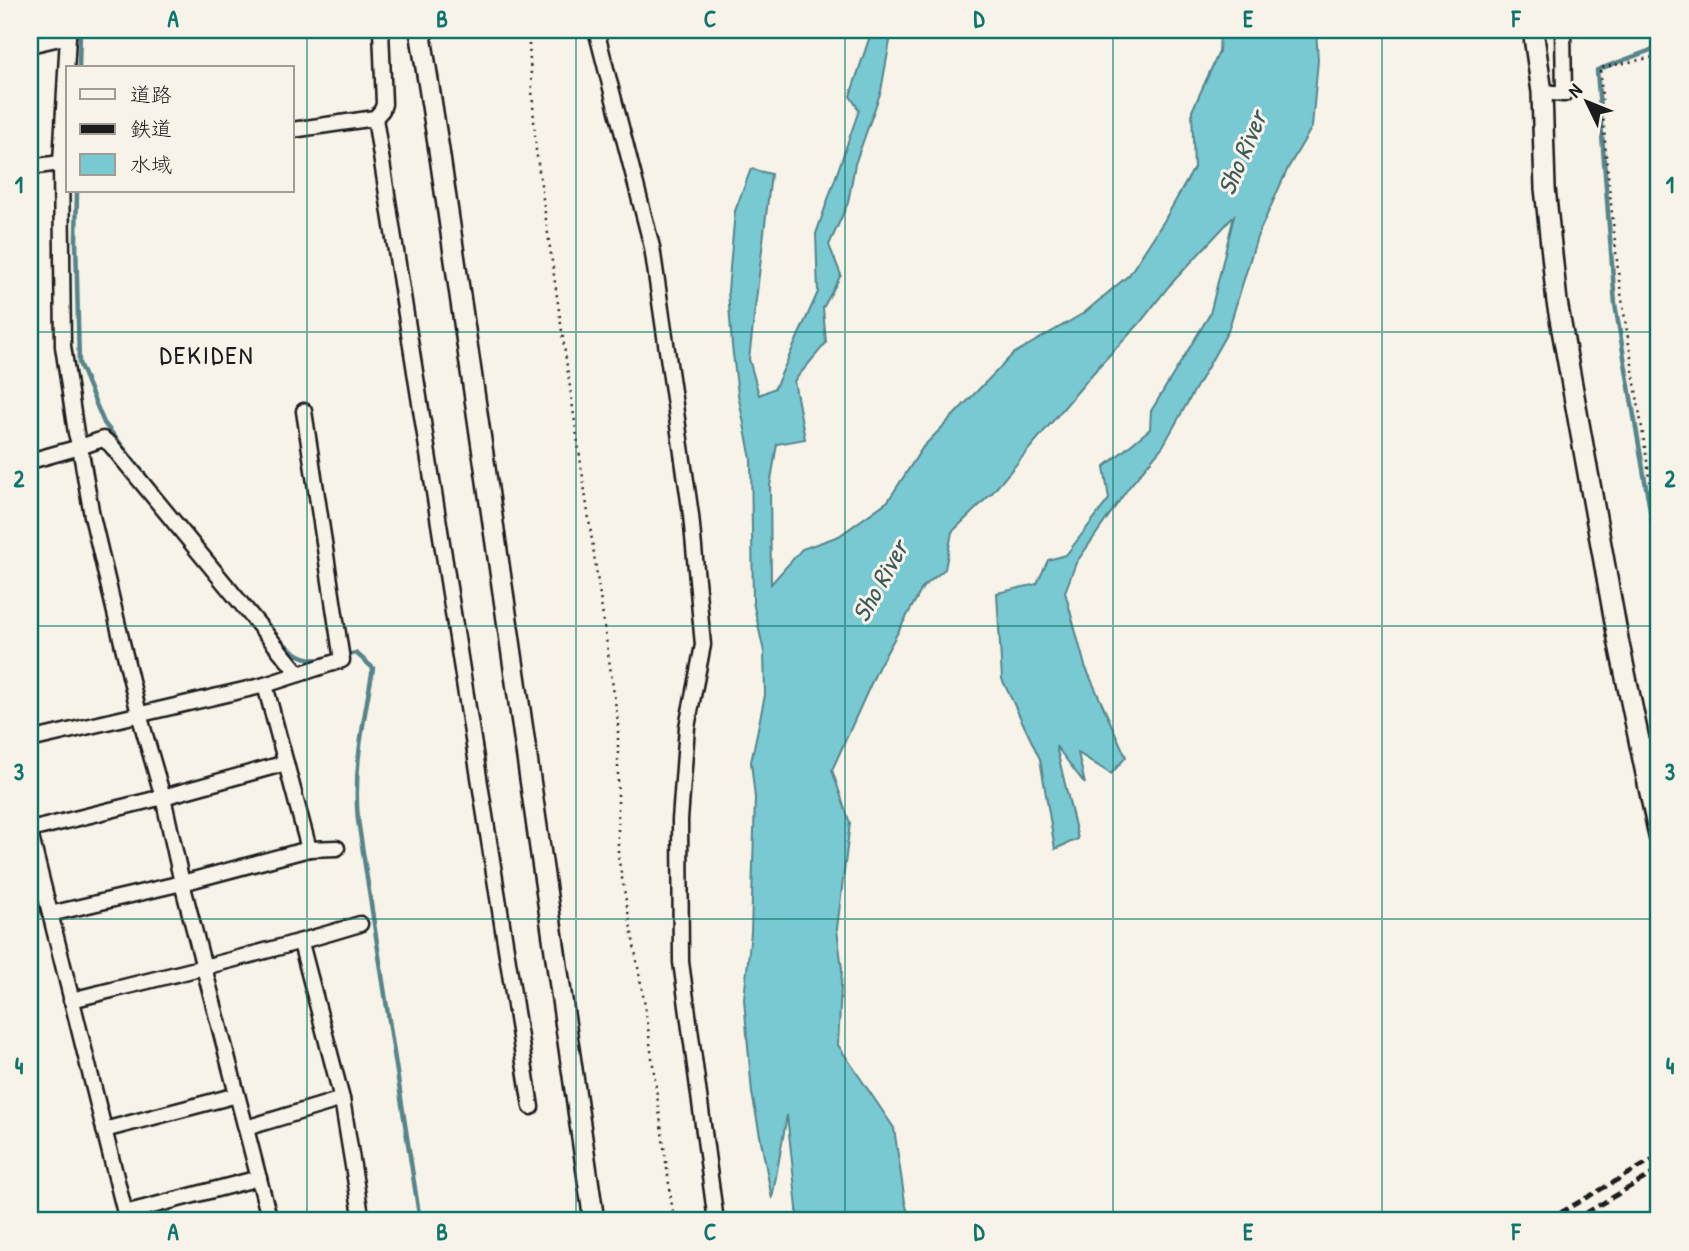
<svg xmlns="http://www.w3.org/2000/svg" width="1689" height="1251" font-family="'Patrick Hand','Klee One',sans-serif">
	<rect width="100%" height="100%" fill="#f7f3e8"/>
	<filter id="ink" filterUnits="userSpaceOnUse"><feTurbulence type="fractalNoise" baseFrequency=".0143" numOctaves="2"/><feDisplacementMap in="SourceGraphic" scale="14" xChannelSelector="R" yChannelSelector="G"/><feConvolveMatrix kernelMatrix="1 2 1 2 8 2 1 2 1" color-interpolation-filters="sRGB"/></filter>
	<g filter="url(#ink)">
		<path fill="#79c9d3" stroke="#54848a" stroke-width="2" d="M872 30H892L881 91 855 164 848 203 829 245 841 275 823 308 826 343 794 381 805 439 777 444 770 486 771 584 802 549 839 536 888 501 923 447 1013 354 1084 313 1129 275 1164 221 1194 168 1192 111 1219 52 1220 30H1316L1318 60 1312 127 1288 168 1257 237 1228 331 1163 446 1129 487 1076 563 1065 592 1085 666 1126 757 1111 774 1078 753 1085 784 1056 746 1078 839 1055 849 1040 759 1002 679 997 593 1037 584 1048 560 1066 555 1109 499 1104 467 1150 429 1151 411 1210 314 1234 216 1169 286 1139 324 1100 365 992 493 952 532 945 569 923 587 878 668 832 770 850 823 837 929 842 969 838 1045 894 1128 905 1202 910 1221H797V1208L787 1115 772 1199 752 1093 744 999 751 932 755 798 751 762 765 695 764 652 753 602 751 459 738 394 732 346 728 291 735 211 751 169 771 174 749 359 759 395 775 388 818 292 816 234 859 110 850 96Z"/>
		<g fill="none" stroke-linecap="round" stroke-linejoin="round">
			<g stroke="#54848a" stroke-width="4.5">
				<path d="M1659 47 1597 70 1615 304 1659 563"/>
				<path d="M79 68 80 30"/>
				<path d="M77 191 76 239 79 363 104 423 159 493"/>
				<path d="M276 636C291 650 302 662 325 659"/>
				<path d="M344 656 356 653 373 668C364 719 353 768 358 820L420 1221"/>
			</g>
			<g stroke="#1c1c1c" stroke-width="19">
				<g id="street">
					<path d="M69 30 68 36 61 163 63 346 76 433 80 447 92 516 139 714 163 797 182 883 270 1221"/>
					<path d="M596 30 652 247 691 515 703 645 687 727 680 820 681 962 716 1221"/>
					<path d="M30 45 68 36"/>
					<path d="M1542 92 1564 94 1563 30"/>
					<path d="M375 118 531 1107"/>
					<path d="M292 130 375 118 382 110 384 104 381 30"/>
					<path d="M30 167 68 162"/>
					<path d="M30 461 80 447 103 439 110 444 299 674"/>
					<path d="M265 685 342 660 304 411"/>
					<path d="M30 740 265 685 309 849"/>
					<path d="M30 830 163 797 286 763"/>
					<path d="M30 833 127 1221"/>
					<path d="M50 914 182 883 309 849 337 848"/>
					<path d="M301 943 342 1099 362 1221"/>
					<path d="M71 1000C168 976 265 953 360 924"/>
					<path d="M246 1128 342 1099"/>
					<path d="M104 1130 237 1095"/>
					<path d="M125 1213 259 1178"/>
				</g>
			</g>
			<g stroke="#1c1c1c" stroke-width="24">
				<g id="secondary">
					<path d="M420 30 439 150 594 1221"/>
					<path d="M1533 30 1542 92 1545 188 1557 302 1619 644 1659 836"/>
				</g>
			</g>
			<g stroke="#1c1c1c" stroke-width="2.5" stroke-dasharray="2 5" stroke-linecap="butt">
				<path d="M528 30 536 150 618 722V856L645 1006 674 1221"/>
				<path d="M1659 56 1600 68 1606 156 1619 280 1659 538"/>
			</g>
			<use href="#street" stroke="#f7f3e8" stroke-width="14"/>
			<use href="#secondary" stroke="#f7f3e8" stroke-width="19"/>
			<g stroke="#1c1c1c" stroke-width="4.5" stroke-dasharray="10 5" stroke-linecap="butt">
				<path d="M1546 1221 1659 1156"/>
				<path d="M1572 1221 1659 1170"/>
			</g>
		</g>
	</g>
	<path fill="none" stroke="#0f766e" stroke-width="2" stroke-opacity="0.55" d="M307 30V1221M576 30V1221M845 30V1221M1113 30V1221M1382 30V1221M30 332H1659M30 626H1659M30 919H1659"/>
	<g text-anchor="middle" stroke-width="6" stroke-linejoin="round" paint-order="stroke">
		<g font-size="26" font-style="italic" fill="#3d595c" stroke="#f7f3e8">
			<text transform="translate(1242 153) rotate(-67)" y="9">Sho River</text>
			<text transform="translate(880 581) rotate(-61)" y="9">Sho River</text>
		</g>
		<g font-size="26" letter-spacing="2" fill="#1c1c1c" stroke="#f7f3e8">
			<text x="207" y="364">DEKIDEN</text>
		</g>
	</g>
	<rect width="1689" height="1251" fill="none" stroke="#f7f3e8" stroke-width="77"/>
	<rect x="66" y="66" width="228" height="126" fill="#f7f3e8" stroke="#9f9d96" stroke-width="2"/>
	<rect x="80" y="89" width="35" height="10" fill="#f7f3e8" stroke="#9f9d96" stroke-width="2"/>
	<text x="130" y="102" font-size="21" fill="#1c1c1c">道路</text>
	<rect x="80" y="124" width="35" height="10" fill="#1c1c1c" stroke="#9f9d96" stroke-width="2"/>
	<text x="130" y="136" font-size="21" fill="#1c1c1c">鉄道</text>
	<rect x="80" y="154" width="35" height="21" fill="#79c9d3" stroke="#9f9d96" stroke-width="2"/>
	<text x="130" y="172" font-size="21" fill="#1c1c1c">水域</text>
	<g transform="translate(1587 102) rotate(313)" stroke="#f7f3e8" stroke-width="5" paint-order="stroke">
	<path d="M0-5L12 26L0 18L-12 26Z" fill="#1c1c1c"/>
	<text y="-10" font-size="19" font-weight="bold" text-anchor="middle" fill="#1c1c1c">N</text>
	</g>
	<rect x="38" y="38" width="1612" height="1174" fill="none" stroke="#0f766e" stroke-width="2.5"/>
	<g font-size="23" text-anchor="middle" font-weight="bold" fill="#0f766e">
		<text x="173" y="27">A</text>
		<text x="442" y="27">B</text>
		<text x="710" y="27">C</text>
		<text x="979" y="27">D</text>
		<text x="1248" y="27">E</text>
		<text x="1516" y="27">F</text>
		<text x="19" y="193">1</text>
		<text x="1670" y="193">1</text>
		<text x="19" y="487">2</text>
		<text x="1670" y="487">2</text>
		<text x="19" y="780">3</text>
		<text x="1670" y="780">3</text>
		<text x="19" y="1074">4</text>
		<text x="1670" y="1074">4</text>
		<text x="173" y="1240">A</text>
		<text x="442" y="1240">B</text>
		<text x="710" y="1240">C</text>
		<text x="979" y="1240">D</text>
		<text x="1248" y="1240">E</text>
		<text x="1516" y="1240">F</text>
	</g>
</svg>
